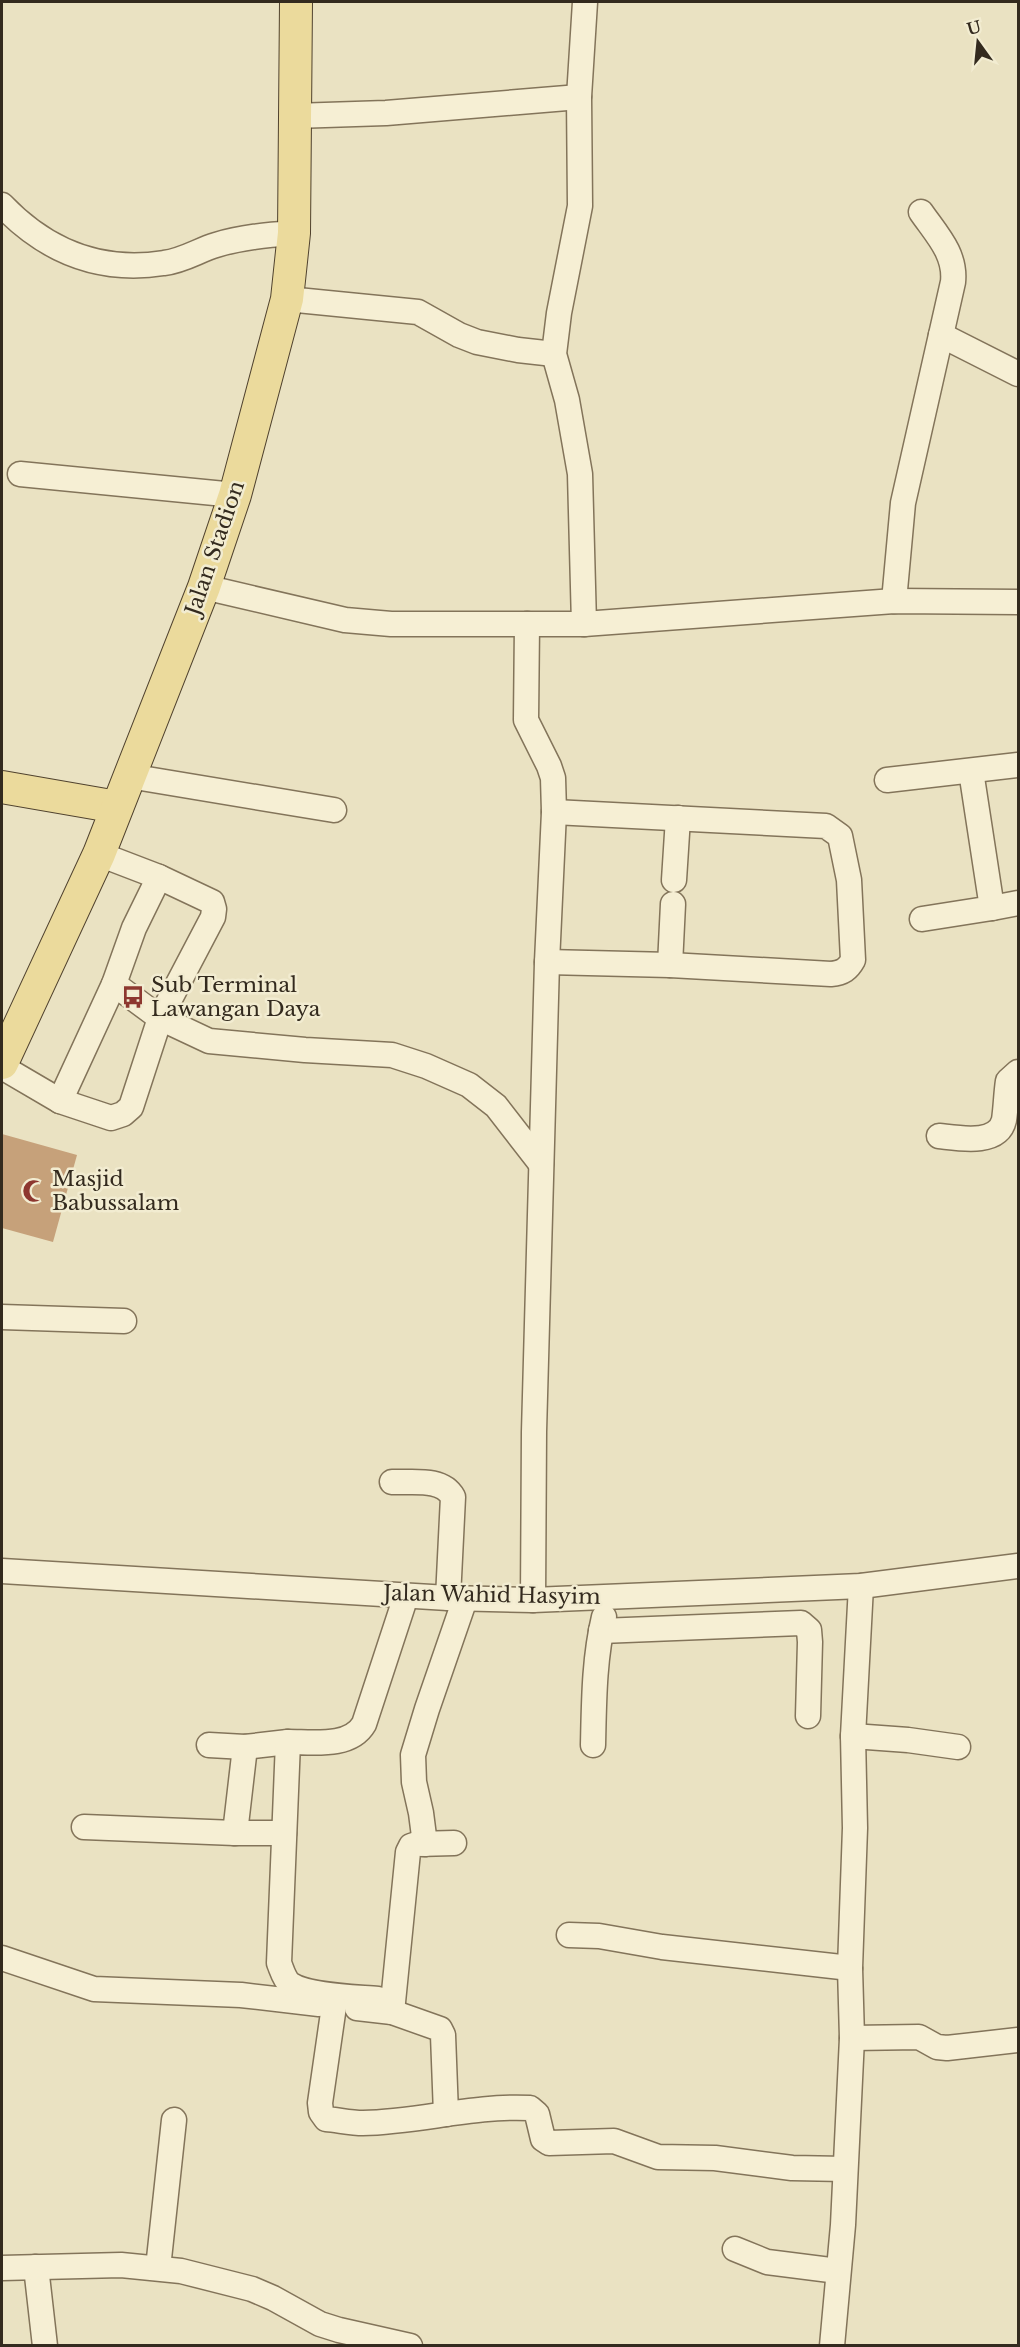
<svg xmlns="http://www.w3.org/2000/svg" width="1020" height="2347" font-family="'Libre Baskerville',serif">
	<rect width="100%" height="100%" fill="#eae2c2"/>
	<path fill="#c6a17a" d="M2 1134 77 1155 53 1242 2 1228Z"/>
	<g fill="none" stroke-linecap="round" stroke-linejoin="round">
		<g stroke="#83745a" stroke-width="27">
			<g id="minor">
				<path d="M294 116 386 113 579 97"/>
				<path d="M2 205C46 251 100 273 164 263 183 261 199 250 216 245 242 237 267 235 294 233"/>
				<path d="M287 299 418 312 459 335 477 342 518 350 554 354"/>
				<path d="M941 335 1018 374"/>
				<path d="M20 474 235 495"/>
				<path d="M204 587 345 620 391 624H584L894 601 1018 602"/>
				<path d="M894 601 903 503 953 282C956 254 937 235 921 212"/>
				<path d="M527 624 526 720 549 766 553 778 554 812 547 962 534 1432 533 1600"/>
				<path d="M584 624 580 474 567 400 554 354 559 313 580 206 579 97 585 2"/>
				<path d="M129 776 334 810"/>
				<path d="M887 780 1018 765"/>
				<path d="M674 880 678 818"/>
				<path d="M992 908 1018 903"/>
				<path d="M922 919 992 908 971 771"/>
				<path d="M547 962 670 965 831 974C843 973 848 969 853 960L849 880 840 836 826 826 554 812"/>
				<path d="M670 965 673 904"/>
				<path d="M114 984 160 1018 209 1041 305 1050 392 1055 426 1066 469 1085 496 1106 541 1164"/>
				<path d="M2 1067 60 1101 111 1118 123 1114 131 1107 160 1018 213 917 214 909 212 902 159 877 99 854"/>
				<path d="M60 1101 114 984 134 928 159 877"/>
				<path d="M939 1136C958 1138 998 1146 1004 1120 1006 1107 1006 1094 1008 1081L1018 1072"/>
				<path d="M2 1317 124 1321"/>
				<path d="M392 1482C412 1483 442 1477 453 1497L448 1598"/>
				<path d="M2 1571 448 1598 533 1600 861 1586 1018 1566"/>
				<path d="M601 1631 801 1623 809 1630 810 1642 808 1716"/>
				<path d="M853 1736 908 1740 958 1747"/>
				<path d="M209 1745 245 1747 288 1742"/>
				<path d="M593 1745C594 1702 594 1659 604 1617"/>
				<path d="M84 1827 235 1833H284"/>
				<path d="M235 1833 245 1747"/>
				<path d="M425 1844 421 1813 414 1782 413 1755 427 1709 465 1599"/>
				<path d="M569 1935 599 1936 662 1947 850 1968"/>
				<path d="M2 1958 94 1989 241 1995 319 2004"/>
				<path d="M378 1999C356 1997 307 1996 290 1984 284 1979 282 1970 279 1963L288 1742C313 1742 350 1748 364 1724L406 1596"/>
				<path d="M334 2006 320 2103 321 2112 326 2119C338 2120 351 2123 363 2123 419 2122 474 2105 530 2108L537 2114 543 2139 549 2143 614 2141 658 2157 715 2158 792 2168 845 2169"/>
				<path d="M357 2008 392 2012 440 2029 443 2035 446 2114"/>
				<path d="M392 2012 408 1852 411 1846 417 1844 454 1843"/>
				<path d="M852 2038 919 2037 937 2047 947 2048 1018 2040"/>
				<path d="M735 2249 767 2262 838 2271"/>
				<path d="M36 2267 45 2346"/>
				<path d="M2 2268 121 2265 181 2271 252 2289 273 2298 320 2324 339 2330 410 2346"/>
				<path d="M158 2268 174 2120"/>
				<path d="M832 2346 843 2225 852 2038 850 1968 855 1828 853 1736 861 1586"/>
			</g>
		</g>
		<g stroke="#50422e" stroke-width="34">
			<g id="major">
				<path d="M2 787 117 807"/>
				<path d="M2 1063 99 854 204 587 235 495 287 299 294 233 296 2"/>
			</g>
		</g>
		<use href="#minor" stroke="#f6efd4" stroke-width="24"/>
		<use href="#major" stroke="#ebda9c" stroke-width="32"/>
	</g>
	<defs>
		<g id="bus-bare" transform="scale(1.8)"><path d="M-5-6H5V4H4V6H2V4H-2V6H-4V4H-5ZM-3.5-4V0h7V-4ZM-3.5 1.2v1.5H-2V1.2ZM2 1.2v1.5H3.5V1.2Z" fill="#8d372f" stroke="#f2ecd1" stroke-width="2.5" paint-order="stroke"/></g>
		<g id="mosque-bare" transform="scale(1.8)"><path d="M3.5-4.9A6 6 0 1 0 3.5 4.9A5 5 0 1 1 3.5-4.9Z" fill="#8d372f" stroke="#f2ecd1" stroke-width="2.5" paint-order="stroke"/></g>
	</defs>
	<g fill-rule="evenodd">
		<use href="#bus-bare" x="133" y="997"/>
		<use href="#mosque-bare" x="34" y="1191"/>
	</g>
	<g text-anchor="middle" stroke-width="5" stroke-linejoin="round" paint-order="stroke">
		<g font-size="21" fill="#332a1e" stroke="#f2ecd1">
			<text transform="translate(215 548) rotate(-71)" y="7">Jalan Stadion</text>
			<text transform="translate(492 1595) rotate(1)" y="7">Jalan Wahid Hasyim</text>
		</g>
		<g font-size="21" fill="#332a1e" stroke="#f2ecd1" text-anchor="start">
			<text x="151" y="992">Sub Terminal<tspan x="151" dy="24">Lawangan Daya</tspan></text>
			<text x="52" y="1186">Masjid<tspan x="52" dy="24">Babussalam</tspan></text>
		</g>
	</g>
	<rect width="1020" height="2347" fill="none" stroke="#332a1e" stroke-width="6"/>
	<g transform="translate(978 42) rotate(345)" stroke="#f2ecd1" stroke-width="4.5" paint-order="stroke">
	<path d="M0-4.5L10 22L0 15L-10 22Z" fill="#332a1e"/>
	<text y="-9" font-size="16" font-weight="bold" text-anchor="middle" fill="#332a1e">U</text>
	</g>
</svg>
